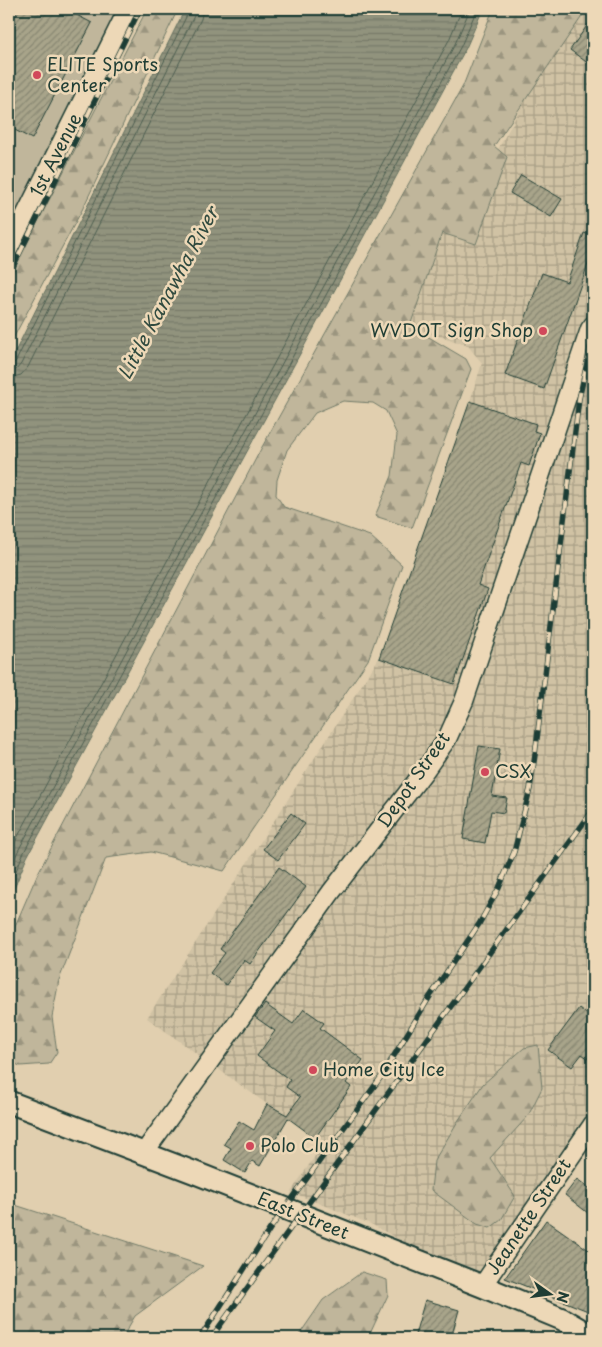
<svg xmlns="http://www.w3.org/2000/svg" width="602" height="1347" font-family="'Playpen Sans',sans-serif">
	<defs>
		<pattern id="industrial-grid" width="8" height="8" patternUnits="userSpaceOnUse" patternTransform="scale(1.25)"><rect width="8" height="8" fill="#d0c2a4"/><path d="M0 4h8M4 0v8" fill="none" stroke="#a89f86"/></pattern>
		<pattern id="forest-firs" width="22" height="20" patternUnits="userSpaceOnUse" patternTransform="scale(1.25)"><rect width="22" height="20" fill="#c0b69b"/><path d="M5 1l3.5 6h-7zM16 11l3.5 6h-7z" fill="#9b957f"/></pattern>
		<pattern id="water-rules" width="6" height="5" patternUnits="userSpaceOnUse" patternTransform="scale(1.25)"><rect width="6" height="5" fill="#91937d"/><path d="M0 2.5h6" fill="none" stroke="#767967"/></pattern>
		<pattern id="building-hatch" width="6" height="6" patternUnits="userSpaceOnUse" patternTransform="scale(1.25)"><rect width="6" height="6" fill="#a8a48a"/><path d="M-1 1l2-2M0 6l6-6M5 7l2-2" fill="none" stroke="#888772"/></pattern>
	</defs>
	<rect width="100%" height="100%" fill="#e1cfaf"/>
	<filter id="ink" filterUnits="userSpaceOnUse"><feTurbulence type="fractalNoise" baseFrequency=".02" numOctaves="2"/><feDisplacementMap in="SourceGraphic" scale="10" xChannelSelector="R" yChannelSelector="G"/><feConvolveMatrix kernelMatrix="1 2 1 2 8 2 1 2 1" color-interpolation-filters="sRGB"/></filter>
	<g filter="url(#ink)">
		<path fill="url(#industrial-grid)" d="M581 9H593V1124L482 1286 373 1225 291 1192 323 1144 289 1116 275 1142 254 1130 267 1104 147 1018 379 658 470 401 482 363 467 345 410 327 442 233 476 244 497 151 557 42Z"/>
		<path fill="#c0b69b" stroke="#707a68" d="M9 9H120L9 232Z"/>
		<g fill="url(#forest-firs)" stroke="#707a68">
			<path d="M147 9H178L82 210 9 346V278Z"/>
			<path d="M493 9H587L494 146 507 157 476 244 442 233 410 326 466 359 471 369 412 528 375 516 392 476 397 435 386 411 373 403 343 401 315 413 287 450 277 480 276 495 284 507 370 536 402 565 368 660 224 871 151 852 106 858 59 980 52 1017 57 1052 49 1064 20 1066 9 1061V940L37 875 262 447 463 86Z"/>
			<path d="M538 1045 542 1088 528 1116 490 1158 515 1196 501 1220 490 1228 477 1224 431 1190 434 1161 458 1121 483 1084 524 1048Z"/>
			<path d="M9 1203 203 1266 135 1316 122 1338H9Z"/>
			<path d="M362 1272 387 1280 388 1295 368 1338H297L323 1300Z"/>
		</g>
		<path fill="url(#water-rules)" stroke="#637160" d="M185 9H483L466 48 27 857 9 901V364Z"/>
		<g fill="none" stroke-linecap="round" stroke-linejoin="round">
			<g stroke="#4d5f51" stroke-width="1">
				<path d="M9 365 13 364 16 361 188 13 189 9"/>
				<path d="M9 371 16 370 21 364 194 16 195 9"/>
				<path d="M9 378 21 375 28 367 201 19 203 9"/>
				<path d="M9 853 449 40 462 9"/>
				<path d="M9 872 18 851 455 44 470 9"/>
				<path d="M9 888 23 854 461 46 477 9"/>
			</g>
		</g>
		<g fill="url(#building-hatch)" stroke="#1f3d34">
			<path d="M9 9H65L92 23 32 139 9 127Z"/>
			<path d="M593 17V67L570 50Z"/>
			<path d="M521 175 562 199 551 217 510 193Z"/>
			<path d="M584 233 593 236V250L544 389 505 375 542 273 567 282Z"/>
			<path d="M470 401 536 424 534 431 540 433 529 466 521 463 478 585 488 589 454 684 379 658Z"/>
			<path d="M479 746 500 749 492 796 507 798 504 813 491 811 485 843 463 839Z"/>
			<path d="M291 813 305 824 278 860 263 849Z"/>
			<path d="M279 867 306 887 250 964 244 960 226 985 210 973 225 953 220 949Z"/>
			<path d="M265 1004 293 1024 304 1009 324 1023 320 1028 363 1060 346 1083 351 1087 315 1138 288 1118 260 1166 252 1161 245 1173 224 1160 231 1148 224 1144 239 1121 254 1130 267 1104 287 1115 300 1097 286 1087 290 1080 257 1056 275 1031 255 1017Z"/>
			<path d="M579 1008 593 1019V1062L582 1054 572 1067 548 1050Z"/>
			<path d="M577 1179 593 1191V1217L565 1195Z"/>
			<path d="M546 1220 593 1253V1313L505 1278Z"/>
			<path d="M425 1300 459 1310 451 1338H414Z"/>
		</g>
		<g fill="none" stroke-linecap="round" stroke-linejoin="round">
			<g stroke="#1f3d34" stroke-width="21">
				<g id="minor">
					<path d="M9 248 128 9"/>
					<path d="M143 1154 332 891 423 773 447 739 464 701 590 329 593 325"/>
					<path d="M482 1286 593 1124"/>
				</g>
			</g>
			<g stroke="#1f3d34" stroke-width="25">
				<path id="major" d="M9 1102 193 1172 482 1286 562 1319 593 1337"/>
			</g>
			<use href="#minor" stroke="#edd8b7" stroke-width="18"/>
			<use href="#major" stroke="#edd8b7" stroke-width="21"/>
			<g stroke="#1f3d34" stroke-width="5.5">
				<g id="rail">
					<path d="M9 275 140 9"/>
					<path d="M200 1338 270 1229 381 1077 429 998 479 924 499 888 514 852 530 789 535 755 579 399 593 335"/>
					<path d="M211 1338 593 810"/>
				</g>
			</g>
			<use href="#rail" stroke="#edd8b7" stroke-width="4" stroke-dasharray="11" stroke-linecap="butt"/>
		</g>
	</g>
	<g fill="#d1495b" stroke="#edd8b7" stroke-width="2">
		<circle cx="37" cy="75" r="5"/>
		<circle cx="543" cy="331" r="5"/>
		<circle cx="485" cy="772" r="5"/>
		<circle cx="313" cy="1070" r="5"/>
		<circle cx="250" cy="1146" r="5"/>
	</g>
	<g text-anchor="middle" stroke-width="5" stroke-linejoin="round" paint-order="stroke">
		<g font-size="18" fill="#1f3d34" stroke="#edd8b7" text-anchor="start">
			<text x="47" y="71">ELITE Sports<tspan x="47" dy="21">Center</tspan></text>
			<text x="533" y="337" text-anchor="end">WVDOT Sign Shop</text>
			<text x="495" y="778">CSX</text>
			<text x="323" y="1076">Home City Ice</text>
			<text x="260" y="1152">Polo Club</text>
		</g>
		<g font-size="18" fill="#1f3d34" stroke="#edd8b7">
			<text transform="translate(56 155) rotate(-63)" y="6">1st Avenue</text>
			<text transform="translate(414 780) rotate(-55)" y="6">Depot Street</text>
			<text transform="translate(303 1216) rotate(22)" y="6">East Street</text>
			<text transform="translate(529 1217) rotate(-56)" y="6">Jeanette Street</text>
		</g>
		<g font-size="19" font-style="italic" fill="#304a3f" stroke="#edd8b7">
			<text transform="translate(168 293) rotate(-62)" y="7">Little Kanawha River</text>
		</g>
	</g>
	<rect width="602" height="1347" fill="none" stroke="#edd8b7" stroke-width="30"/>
	<rect x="15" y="15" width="572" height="1317" fill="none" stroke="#1f3d34" stroke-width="2" filter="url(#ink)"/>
	<g transform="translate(550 1294) rotate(104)" stroke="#edd8b7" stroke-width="4" paint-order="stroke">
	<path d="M0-4L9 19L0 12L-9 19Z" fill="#1f3d34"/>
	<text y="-8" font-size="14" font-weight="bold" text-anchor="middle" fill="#1f3d34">N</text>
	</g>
</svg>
